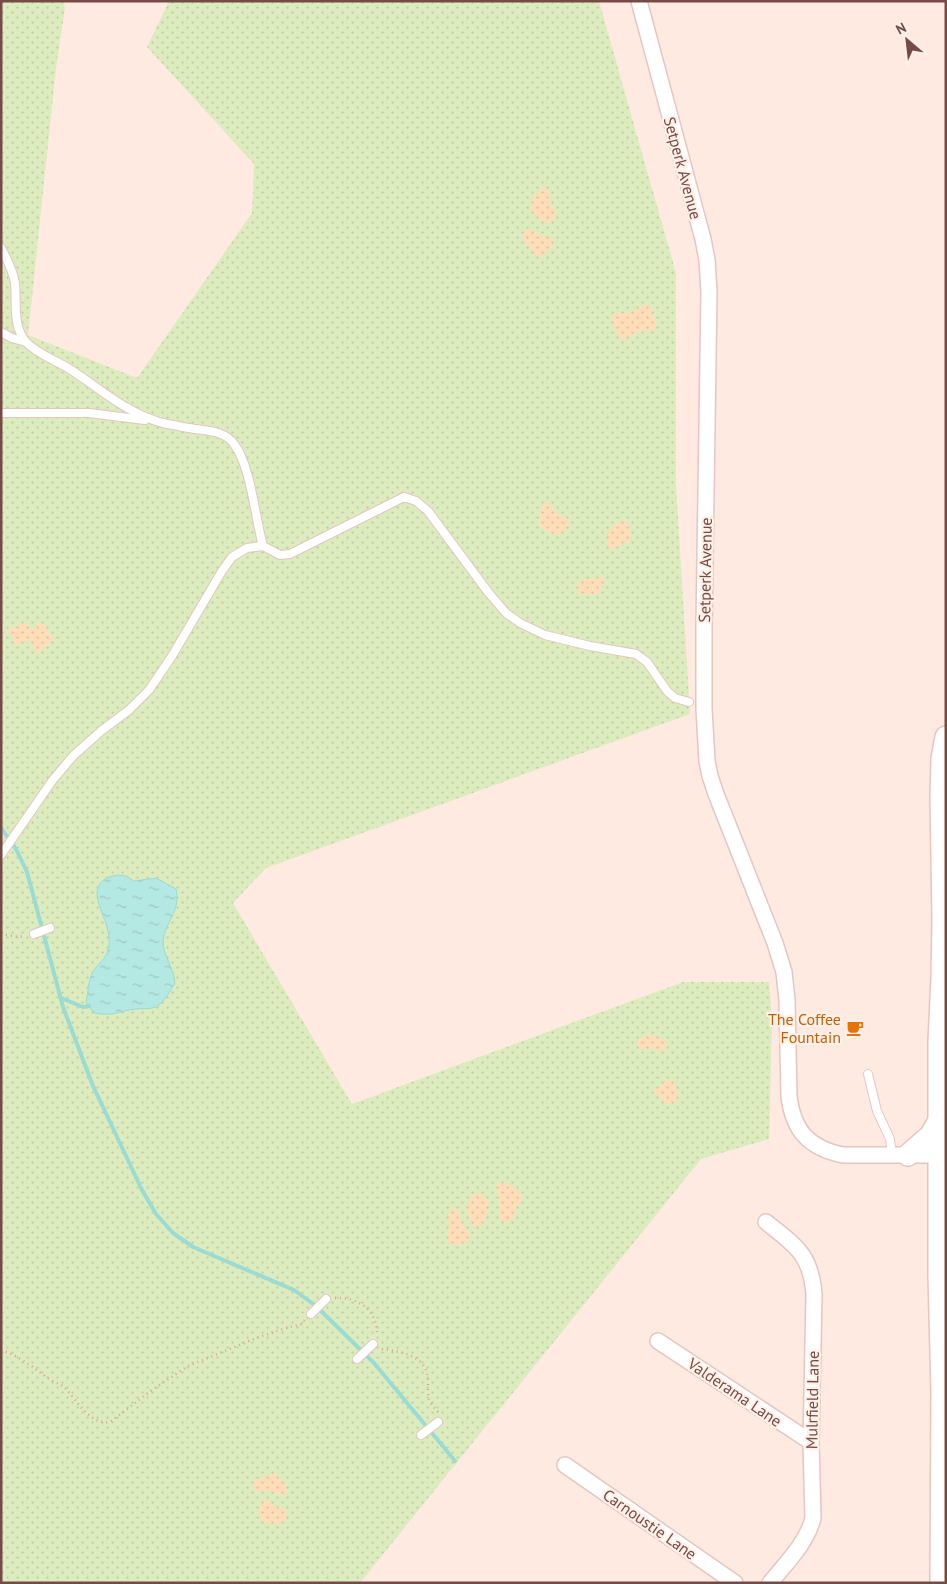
<svg xmlns="http://www.w3.org/2000/svg" width="947" height="1584" font-family="'PT Sans',sans-serif">
	<defs>
		<pattern id="grass-dots" width="8" height="8" patternUnits="userSpaceOnUse" patternTransform="scale(1.25)"><rect width="8" height="8" fill="#ddecbe"/><path d="M2 2h.1M6 6h.1" fill="none" stroke="#c1cca5" stroke-width="1.8" stroke-linecap="round"/></pattern>
		<pattern id="sand-dots" width="8" height="8" patternUnits="userSpaceOnUse" patternTransform="scale(1.25)"><rect width="8" height="8" fill="#ffddb9"/><path d="M2 2h.1M6 6h.1" fill="none" stroke="#debfa0" stroke-width="1.8" stroke-linecap="round"/></pattern>
		<pattern id="water-ripples" width="26" height="14" patternUnits="userSpaceOnUse" patternTransform="scale(1.25)"><rect width="26" height="14" fill="#b4e8e2"/><path d="M2 4q2-2 4 0t4 0M15 11q2-2 4 0t4 0" fill="none" stroke="#9ec8c3"/></pattern>
	</defs>
	<rect width="100%" height="100%" fill="#feeae1"/>
	<path fill="url(#grass-dots)" d="M1 1H63L65 8 56 68 28 335 137 378 252 213 254 164 147 47 169 1H599L676 273V485L690 714 266 868 233 903 352 1104 683 982H769L772 1020 769 1139 701 1159 360 1583H1Z"/>
	<g fill="url(#sand-dots)">
		<path d="M544 188 549 191C550 195 549 200 551 204 554 213 561 212 551 222 538 225 541 217 531 212 530 202 535 192 544 188Z"/>
		<path d="M530 229 541 236 550 237 554 241V245L541 257 536 256 524 241 522 236 525 230Z"/>
		<path d="M647 304 652 308 656 325 654 330 637 332 625 340 619 338 612 320 614 314 618 312 630 313Z"/>
		<path d="M547 503C552 505 551 508 555 512 560 516 566 516 570 520 569 527 562 538 553 534 550 533 542 528 539 526 538 519 541 510 543 504Z"/>
		<path d="M624 520 627 521C630 527 631 534 630 541L618 546 612 550 608 548V532L614 525Z"/>
		<path d="M600 577H602L604 580 598 594H581L577 592V583L584 579H593Z"/>
		<path d="M41 622 44 624 53 639C52 643 41 650 38 652L34 650 31 642 28 640 16 645 14 643 13 638 8 631 10 628 16 627 20 623 26 624 31 630Z"/>
		<path d="M651 1035 665 1040 667 1045 664 1051H660L651 1048 641 1049 638 1045 637 1042 644 1036Z"/>
		<path d="M667 1080H672L675 1083 678 1099 676 1102 668 1105 665 1103 660 1097 655 1093 654 1091Z"/>
		<path d="M503 1183C512 1186 522 1189 522 1200L516 1208 512 1219 507 1222 502 1221 499 1216 500 1201 496 1187 498 1184Z"/>
		<path d="M476 1193 485 1198 489 1203 484 1223 479 1227H475C466 1219 465 1199 476 1193Z"/>
		<path d="M454 1207 457 1209 462 1224 469 1232 470 1239C465 1245 458 1246 451 1244L447 1240 449 1226 448 1216 452 1208Z"/>
		<path d="M273 1474C278 1475 279 1478 283 1482 288 1487 289 1489 283 1495L278 1494 268 1490 258 1492C254 1489 253 1486 255 1481Z"/>
		<path d="M264 1499H267C269 1501 271 1504 273 1505 281 1509 287 1506 287 1518 282 1525 271 1524 263 1522 259 1517 258 1504 264 1499Z"/>
	</g>
	<path fill="url(#water-ripples)" stroke="#9adbd3" d="M117 875 126 876 134 881 156 878 176 889C181 912 165 921 163 942 162 952 174 969 175 983 171 990 166 999 159 1005 153 1010 144 1008 136 1009 118 1011 115 1017 94 1013L86 1002C88 994 88 984 91 976 94 966 106 960 108 950 110 944 109 937 108 931 104 911 81 882 117 875Z"/>
	<g fill="none" stroke-linecap="round" stroke-linejoin="round">
		<g stroke="#9adbd3" stroke-width="4">
			<path d="M1 828 16 849 27 872 63 1007 93 1086 142 1190 156 1214 173 1233 193 1247 294 1290 316 1306 374 1363 455 1461"/>
			<path d="M61 998 83 1007 89 1006"/>
		</g>
		<g stroke="#e4c6bf" stroke-width="10">
			<g id="lane">
				<path d="M1 248C7 259 13 271 15 283 17 302 12 326 26 342 37 354 55 360 68 368 100 388 129 416 167 424 174 425 182 427 189 428 205 431 224 430 234 444 251 466 255 518 263 546"/>
				<path d="M1 332 12 338 26 342"/>
				<path d="M1 413H89L145 420"/>
				<path d="M1 855 52 781 73 756 101 731 129 710 149 690 172 656 222 571 232 557 247 548 263 546 280 555 290 554 404 497 416 501 428 511 488 592 506 613 520 623 545 635 590 646 636 654 647 662 667 691 675 698 689 702"/>
				<path d="M34 934 50 928"/>
				<path d="M868 1074 877 1111 890 1139 892 1155"/>
				<path d="M311 1314 326 1299"/>
				<path d="M357 1359 373 1344"/>
				<path d="M421 1435 438 1422"/>
			</g>
		</g>
		<g stroke="#e4c6bf" stroke-width="18">
			<g id="street">
				<path d="M639 1 703 239 707 260 709 292 704 626V709L707 761 710 776 716 794 775 943 784 972 787 1000 789 1096C793 1131 809 1148 843 1155H946"/>
				<path d="M766 1222C796 1246 811 1254 814 1295L811 1442 813 1518C807 1543 786 1563 770 1583"/>
				<path d="M658 1341 811 1442"/>
				<path d="M565 1465 735 1583"/>
			</g>
		</g>
		<g stroke="#eac4bb" stroke-width="24">
			<g id="secondary">
				<path d="M908 1155 931 1135 938 1122"/>
				<path d="M941 1583 942 1390 939 1276V1041L942 978 943 920 941 796 942 759 946 737"/>
			</g>
		</g>
		<g stroke="#daa19a" stroke-width="2.5" stroke-dasharray="1 4" stroke-linecap="butt">
			<path d="M1 934 19 937 24 936"/>
			<path d="M335 1298C359 1297 378 1310 377 1336"/>
			<path d="M382 1349C403 1352 429 1356 428 1383 428 1397 427 1400 438 1412"/>
			<path d="M1 1350C20 1356 35 1369 51 1380 56 1383 61 1384 65 1388 77 1400 89 1425 110 1422L152 1390 188 1366 259 1337 289 1327 300 1325 305 1320"/>
		</g>
		<use href="#lane" stroke="#fff" stroke-width="8"/>
		<use href="#street" stroke="#fff" stroke-width="15"/>
		<use href="#secondary" stroke="#fff" stroke-width="21"/>
	</g>
	<defs>
		<g id="cafe-bare" transform="scale(1.35)"><path d="M-5.5-4.5H6V0H3Q3 3.5 0 3.5H-2.5Q-5.5 3.5-5.5 0ZM3-3.2v2h1.7v-2ZM-6 4.5H4V6H-6Z" fill="#e8710a" stroke="#fff0e8" stroke-width="2.5" paint-order="stroke"/></g>
	</defs>
	<g fill-rule="evenodd">
		<use href="#cafe-bare" x="855" y="1028"/>
	</g>
	<g text-anchor="middle" stroke-width="4.5" stroke-linejoin="round" paint-order="stroke">
		<g font-size="16" fill="#764a46" stroke="#fff0e8">
			<text transform="translate(683 168) rotate(75)" y="6">Setperk Avenue</text>
			<text transform="translate(705 570) rotate(-89)" y="6">Setperk Avenue</text>
			<text transform="translate(735 1392) rotate(34)" y="6">Valderama Lane</text>
			<text transform="translate(812 1400) rotate(-89)" y="6">Mulrfield Lane</text>
			<text transform="translate(650 1524) rotate(35)" y="6">Carnoustie Lane</text>
		</g>
		<g font-size="16" fill="#c56008" stroke="#fff0e8" text-anchor="end">
			<text x="841" y="1025">The Coffee<tspan x="841" dy="18">Fountain</tspan></text>
		</g>
	</g>
	<rect width="947" height="1584" fill="none" stroke="#764a46" stroke-width="5"/>
	<g transform="translate(907 40) rotate(332)" stroke="#fff0e8" stroke-width="4" paint-order="stroke">
	<path d="M0-4L9 19L0 12L-9 19Z" fill="#764a46"/>
	<text y="-8" font-size="14" font-weight="bold" text-anchor="middle" fill="#764a46">N</text>
	</g>
</svg>
